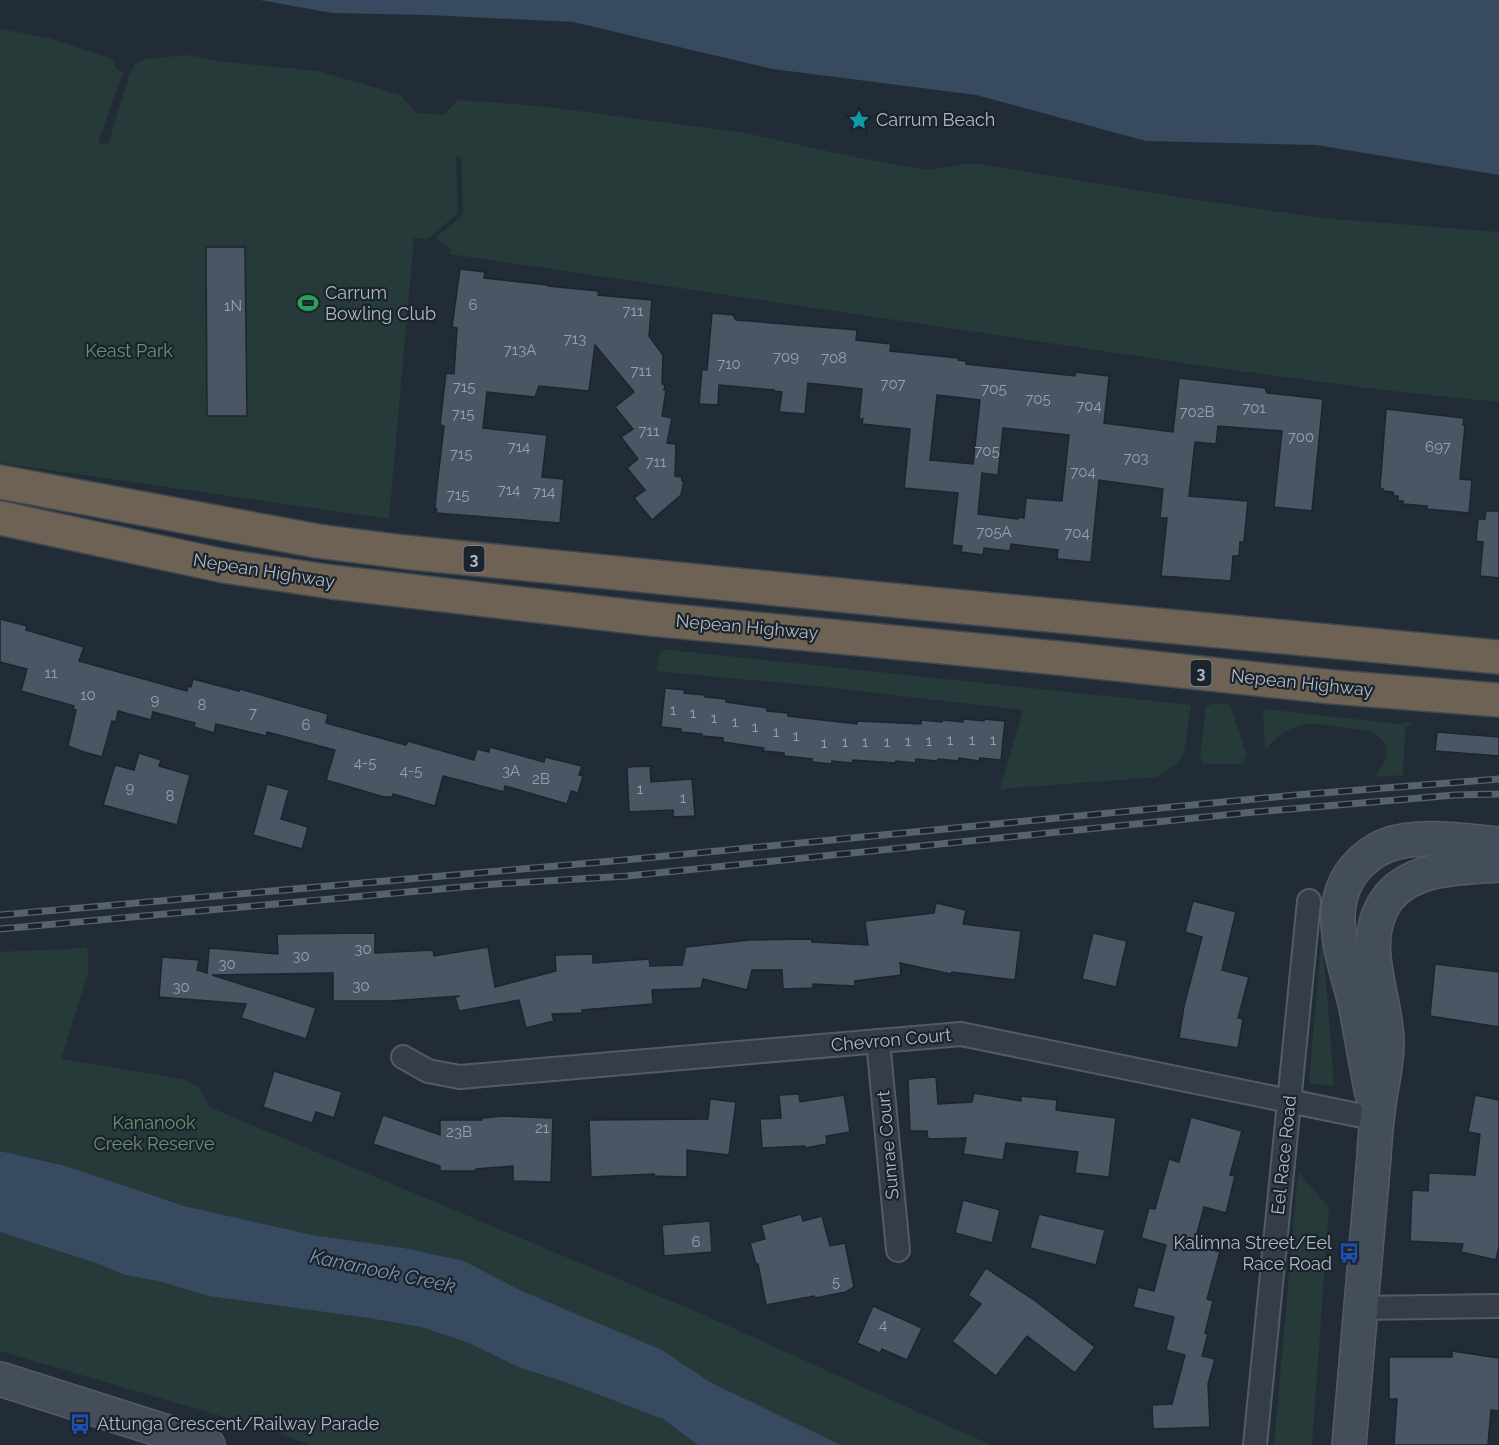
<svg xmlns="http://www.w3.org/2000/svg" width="1499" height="1445" font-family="Raleway,sans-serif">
	<rect width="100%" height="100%" fill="#222c37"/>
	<g fill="#273a3a">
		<path d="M0 29 49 38 113 59 116 69 123 72 98 143 108 144 130 73 135 64 146 59 187 55 224 62 318 71 401 95 416 113 443 115 459 100 540 106 745 133 854 157 928 170 974 163 1197 200 1323 218 1499 232V402L1383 390 1218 368 450 254V249L435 238 463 215 461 157 456 156 458 213 428 239 414 238 389 519 0 463Z"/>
		<path d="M661 649 1191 705 1184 754 1175 765 1156 777 1000 789 1023 710 816 686 656 671Z"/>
		<path d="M1217 703 1230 705 1247 756 1244 758 1243 764H1203L1200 758 1206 706Z"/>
		<path d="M1263 709 1398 724 1406 722 1412 724 1406 727 1405 732 1403 775 1375 777C1389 758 1394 742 1368 731 1353 729 1319 723 1305 724 1289 726 1276 739 1265 749Z"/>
		<path d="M1322 931 1334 1086 1309 1083Z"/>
		<path d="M87 948 89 970 61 1059 183 1079 199 1087 209 1107 704 1315 991 1445H841L710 1382 662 1350 522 1291 464 1261 404 1248 312 1235 184 1206 66 1166 0 1151V952Z"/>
		<path d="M1298 1172 1329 1208 1312 1445H1274Z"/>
		<path d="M0 1232 99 1264 125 1275 158 1281 208 1296 368 1318 421 1327 469 1343 518 1367 565 1382 663 1419 698 1445H309L279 1433 0 1351Z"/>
	</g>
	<g fill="#384a60">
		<path d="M260 0H1499V175L1316 145 1146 141 976 95 773 69 573 22 429 15 332 13Z"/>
		<path d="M0 1151 66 1166 184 1206 312 1235 404 1248 464 1261 522 1291 662 1350 710 1382 841 1445H698L663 1419 565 1382 518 1367 469 1343 421 1327 368 1318 208 1296 158 1281 125 1275 99 1264 0 1232Z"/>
	</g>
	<g fill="#4a5663" stroke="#1d252e" stroke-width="1.5" fill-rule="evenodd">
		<path d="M206 247H245L247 416H207Z"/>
		<path d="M460 269 485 272 484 278 548 285V286L599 291 598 295 652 300 649 336 663 355 662 384 665 385 664 390H666L662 416 672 418 667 443 676 444 675 476 682 477V481H684L681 495 652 520 634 498 645 490 627 468 638 459 621 437 633 429 615 407 634 392 595 345 589 391 539 386 535 397 487 392 483 428 547 435 542 477 564 479 560 523 436 513 437 509H435L436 495 444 426 440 425 446 373 454 374 457 328 452 327Z"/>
		<path d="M712 313 733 315 736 320 857 330 856 340 891 344 890 351 958 358V360L966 361V364L1075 376V372L1109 376 1104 423 1173 432 1179 378 1265 388 1267 393 1323 399 1312 511 1274 507 1282 431 1218 426 1216 444 1195 442 1189 496 1248 501 1244 542H1240L1239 556H1233L1231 581 1161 576 1167 518H1160L1163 489 1099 480 1091 562 1057 559 1058 550 1011 544 1010 551 984 548 983 555 961 552 962 546 952 545 958 493 904 488 910 429 862 424 863 419H859L862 389 808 383 805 414 779 412 782 392 774 391V390L719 385 718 405 699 404 702 369 707 370ZM937 395 980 400 973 464 930 460ZM1003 428 1069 435 1062 501 1026 498 1024 518 1019 517 1018 519 978 514 982 473 998 475Z"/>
		<path d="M1386 409 1464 418 1463 425H1465L1460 479 1472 480 1469 513 1427 509V506L1403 504V501H1398V496H1394L1393 492 1383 491V489L1380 488Z"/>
		<path d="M1486 511H1499V578L1480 576 1483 542 1476 541 1478 519H1485Z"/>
		<path d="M0 619 27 626 26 630 84 647 79 661 187 691 188 686 191 687 193 679 239 691 240 689 328 714 326 723 406 745 408 741 474 760 477 749 489 752 490 747 544 762 545 757 582 766 579 775 583 776 578 793 571 791 567 804 505 786 504 792 443 776 435 806 393 794 392 797H384L326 780 335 750 267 732 266 736 216 724 214 733 194 727 195 723 153 712 151 720 118 711 116 722 112 721 102 757 84 752 68 746 76 710 73 709 74 706 21 691 27 669 0 662Z"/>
		<path d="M665 688 685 690 684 693 705 695V697L726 699V702L767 708V711L788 713V716L857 724V721L921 724V720L942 722V720L963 722V719L984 721V719L1005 721 1001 760 980 758 979 761 959 758 958 761 938 759 937 761 916 759V763L896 761V763L853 760 852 763 832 761V764L812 762V759L784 756V753L763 751 764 748 723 742V738L702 736V734L681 732V729L661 727Z"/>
		<path d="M1437 732 1499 737V756L1435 751Z"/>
		<path d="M139 753 161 760 159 766 190 775 177 825 103 805 115 765 134 770Z"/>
		<path d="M650 766 651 782 692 779 695 816 673 817V810L629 812 627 767Z"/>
		<path d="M267 784 289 790 281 819 308 827 302 849 253 835Z"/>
		<path d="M1193 901 1236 912 1222 970 1249 977 1238 1018 1243 1019 1238 1048 1179 1038 1184 1006 1202 937 1185 932Z"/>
		<path d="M936 903 966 910 963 924 1021 931 1015 980 952 972 951 974 900 963 901 975 855 981V986L813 984V988L783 989 782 970H752L747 990 703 979 701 988 652 990 653 1004 582 1010V1013L552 1014 554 1021 526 1028 519 1000 459 1011 455 997 460 996 390 1001H333V973L212 975 316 1008 306 1039 241 1018 246 1004 159 997 162 957 199 960 197 970 207 973 209 948 278 954 277 934 375 933V953L433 950 434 956 488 947 495 987 556 971 555 955 593 954V963L649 959 650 966 682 965 686 947 749 940 812 939V942L868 945 865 921 934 913Z"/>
		<path d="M1093 933 1127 941 1116 987 1082 979Z"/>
		<path d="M1435 964 1499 972V1027L1430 1016Z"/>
		<path d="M274 1071 342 1092 334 1118 316 1112 312 1123 263 1107Z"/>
		<path d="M936 1077 938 1104 972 1102 974 1093 1021 1101V1096L1057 1100 1056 1110 1116 1118 1109 1177 1075 1173 1078 1152 1006 1143 1003 1160 963 1154 966 1138 928 1139 927 1131H910L908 1079Z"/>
		<path d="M799 1094 800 1102 844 1095 850 1132 826 1136 827 1144 805 1148V1146L762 1148 760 1119 781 1118 779 1095Z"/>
		<path d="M1475 1095 1499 1100V1246L1496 1260 1461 1252 1463 1244 1410 1241 1412 1190 1428 1191 1429 1173 1475 1175 1480 1134 1468 1132Z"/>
		<path d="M710 1099 736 1102 729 1155 687 1150V1177L654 1176V1174L591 1177 589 1120 708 1119Z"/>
		<path d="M383 1115 440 1135V1120H482V1118L503 1116 553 1118 551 1182 513 1181V1166L476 1169V1171H440V1166L373 1144Z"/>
		<path d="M1191 1117 1242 1131 1230 1175 1235 1176 1226 1213 1204 1207 1194 1245 1220 1252 1207 1299 1213 1301 1205 1333 1208 1334 1202 1356 1215 1359 1208 1384 1210 1427 1153 1429 1152 1405 1172 1404 1185 1355 1166 1350 1174 1317 1133 1307 1138 1287 1154 1291 1166 1245 1141 1238 1149 1208 1155 1209 1169 1159 1179 1162Z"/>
		<path d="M963 1200 1000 1210 992 1243 955 1233Z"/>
		<path d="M801 1214 803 1221 822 1216 830 1246 845 1243 854 1287 846 1292 815 1298 814 1296 766 1305 758 1264H756L750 1243 765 1239 761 1225Z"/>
		<path d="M1039 1214 1105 1230 1096 1265 1030 1248Z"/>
		<path d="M710 1221 712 1252 664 1256 662 1225Z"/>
		<path d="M986 1268 1034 1300 1095 1347 1075 1373 1027 1336 996 1376 952 1341 981 1304 968 1295Z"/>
		<path d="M873 1306 922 1328 907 1360 882 1349 880 1353 857 1343Z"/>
		<path d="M1452 1351 1499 1358V1411L1491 1410 1488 1445H1394L1397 1399H1389V1357H1452Z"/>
	</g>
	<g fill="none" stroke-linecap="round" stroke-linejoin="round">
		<g stroke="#535b65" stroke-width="26">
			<g id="street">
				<path d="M878 1041 898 1250"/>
				<path d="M403 1057 428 1071 460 1077 961 1034 1377 1119"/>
				<path d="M1360 1308 1499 1306"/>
				<path d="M1255 1445 1309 901"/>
			</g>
		</g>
		<g stroke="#535b65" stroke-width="36">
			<g id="secondary">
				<path d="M1372 1094C1366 1064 1361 1033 1355 1003 1344 958 1321 903 1359 864 1370 853 1383 845 1398 842 1428 835 1468 841 1499 844"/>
				<path d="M0 1379 208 1445"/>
				<path d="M1349 1445C1358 1349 1365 1252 1374 1156 1375 1136 1377 1117 1380 1097 1383 1079 1387 1061 1387 1043 1387 997 1357 944 1386 901 1410 866 1462 868 1499 865"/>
			</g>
		</g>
		<g stroke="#404852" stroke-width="36">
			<g id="highway">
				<path d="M0 482 317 541 404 552 931 604 1499 657"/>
				<path d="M0 518 224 566 332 582 652 619 1068 659 1333 687 1499 700"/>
			</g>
		</g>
		<use href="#street" stroke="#353d48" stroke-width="22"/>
		<use href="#secondary" stroke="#444d5a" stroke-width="33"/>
		<use href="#highway" stroke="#6d6253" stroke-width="33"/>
		<g stroke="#58626f" stroke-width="7">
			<g id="rail">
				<path d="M0 915 624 860 1296 795 1499 779"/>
				<path d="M0 929 495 884 627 876 1254 812 1455 795 1499 794"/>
			</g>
		</g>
		<use href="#rail" stroke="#1b232c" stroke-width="4.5" stroke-dasharray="14" stroke-linecap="butt"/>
	</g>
	<defs>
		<g id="sight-bare" transform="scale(1.62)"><path d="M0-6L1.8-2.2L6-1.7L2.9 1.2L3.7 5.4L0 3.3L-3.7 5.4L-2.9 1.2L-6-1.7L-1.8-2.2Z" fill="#0f9aa8" stroke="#1b232c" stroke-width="2.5" paint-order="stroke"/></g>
		<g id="stadium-bare" transform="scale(1.62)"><path d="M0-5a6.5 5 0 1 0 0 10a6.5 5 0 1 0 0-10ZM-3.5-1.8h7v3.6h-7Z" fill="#2e9e5b" stroke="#1b232c" stroke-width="2.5" paint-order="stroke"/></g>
		<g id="bus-bare" transform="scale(1.62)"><path d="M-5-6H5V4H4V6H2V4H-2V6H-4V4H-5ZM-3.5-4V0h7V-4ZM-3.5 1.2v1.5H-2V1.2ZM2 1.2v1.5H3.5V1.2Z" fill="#1a4fb4" stroke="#1b232c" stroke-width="2.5" paint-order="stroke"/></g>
	</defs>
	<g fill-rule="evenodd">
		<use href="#sight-bare" x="859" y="120"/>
		<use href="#stadium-bare" x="308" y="303"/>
		<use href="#bus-bare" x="1349" y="1253"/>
		<use href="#bus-bare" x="80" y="1424"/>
	</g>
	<g text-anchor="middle" stroke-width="4.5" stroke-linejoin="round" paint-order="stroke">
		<g font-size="15" fill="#96a0ac">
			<text x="473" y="310">6</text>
			<text x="233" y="311">1N</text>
			<text x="633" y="316">711</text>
			<text x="575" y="344">713</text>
			<text x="520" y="355">713A</text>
			<text x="786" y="362">709</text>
			<text x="834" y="363">708</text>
			<text x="729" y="369">710</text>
			<text x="641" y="376">711</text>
			<text x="893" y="389">707</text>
			<text x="464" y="392">715</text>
			<text x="994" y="394">705</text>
			<text x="1038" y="404">705</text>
			<text x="1089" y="411">704</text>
			<text x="1254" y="413">701</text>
			<text x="1197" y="417">702B</text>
			<text x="463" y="419">715</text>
			<text x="649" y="436">711</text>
			<text x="1301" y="442">700</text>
			<text x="519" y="452">714</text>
			<text x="1438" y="452">697</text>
			<text x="987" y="456">705</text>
			<text x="461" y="459">715</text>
			<text x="1136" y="463">703</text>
			<text x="656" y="467">711</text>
			<text x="1083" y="477">704</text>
			<text x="509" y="495">714</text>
			<text x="544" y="497">714</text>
			<text x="458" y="500">715</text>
			<text x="994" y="537">705A</text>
			<text x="1077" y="538">704</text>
			<text x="51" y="678">11</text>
			<text x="88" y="700">10</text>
			<text x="155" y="705">9</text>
			<text x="202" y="710">8</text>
			<text x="673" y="715">1</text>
			<text x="253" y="718">7</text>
			<text x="693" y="718">1</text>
			<text x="714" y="723">1</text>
			<text x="735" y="727">1</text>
			<text x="306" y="730">6</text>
			<text x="755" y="732">1</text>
			<text x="776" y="737">1</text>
			<text x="796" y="741">1</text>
			<text x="950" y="745">1</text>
			<text x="972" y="745">1</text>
			<text x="993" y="745">1</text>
			<text x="908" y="746">1</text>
			<text x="929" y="746">1</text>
			<text x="845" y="747">1</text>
			<text x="865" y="747">1</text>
			<text x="887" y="747">1</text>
			<text x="824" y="748">1</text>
			<text x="365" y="768">4-5</text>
			<text x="411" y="776">4-5</text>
			<text x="511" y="776">3A</text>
			<text x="541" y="784">2B</text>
			<text x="130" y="793">9</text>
			<text x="640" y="794">1</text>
			<text x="170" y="801">8</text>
			<text x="683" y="803">1</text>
			<text x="363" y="954">30</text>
			<text x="301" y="961">30</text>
			<text x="227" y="969">30</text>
			<text x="361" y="991">30</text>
			<text x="181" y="992">30</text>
			<text x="542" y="1133">21</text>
			<text x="459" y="1137">23B</text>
			<text x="696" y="1247">6</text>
			<text x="836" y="1287">5</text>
			<text x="883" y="1330">4</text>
		</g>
		<g fill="#1b232c" stroke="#838b96" stroke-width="1.5">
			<rect x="463.5" y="546" width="21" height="26" rx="4.5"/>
			<rect x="1190.5" y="660" width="21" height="26" rx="4.5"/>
		</g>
		<g font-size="16" font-weight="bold" fill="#b0b8c4">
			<text x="474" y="565">3</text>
			<text x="1201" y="679">3</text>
		</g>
		<g font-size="18" fill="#b0b8c4" stroke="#1b232c" text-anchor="start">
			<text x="876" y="126">Carrum Beach</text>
			<text x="325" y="299">Carrum<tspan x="325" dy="21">Bowling Club</tspan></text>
			<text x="1332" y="1249" text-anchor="end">Kalimna Street/Eel<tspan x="1332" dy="21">Race Road</tspan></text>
			<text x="97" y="1430">Attunga Crescent/Railway Parade</text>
		</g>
		<g font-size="18" fill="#699371" stroke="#1b232c">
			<text x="129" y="357">Keast Park</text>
			<text x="154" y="1129">Kananook<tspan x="154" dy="21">Creek Reserve</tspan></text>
		</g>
		<g font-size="18" fill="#b0b8c4" stroke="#1b232c">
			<text transform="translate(264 571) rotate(9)" y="6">Nepean Highway</text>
			<text transform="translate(747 627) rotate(5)" y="6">Nepean Highway</text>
			<text transform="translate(1302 683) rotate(6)" y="6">Nepean Highway</text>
			<text transform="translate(891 1040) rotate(-5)" y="6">Chevron Court</text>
			<text transform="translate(888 1145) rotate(-95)" y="6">Sunrae Court</text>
			<text transform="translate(1284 1155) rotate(-84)" y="6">Eel Race Road</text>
		</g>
		<g font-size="20" font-style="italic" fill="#7a90aa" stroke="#1b232c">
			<text transform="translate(383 1271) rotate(12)" y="7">Kananook Creek</text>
		</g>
	</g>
</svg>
